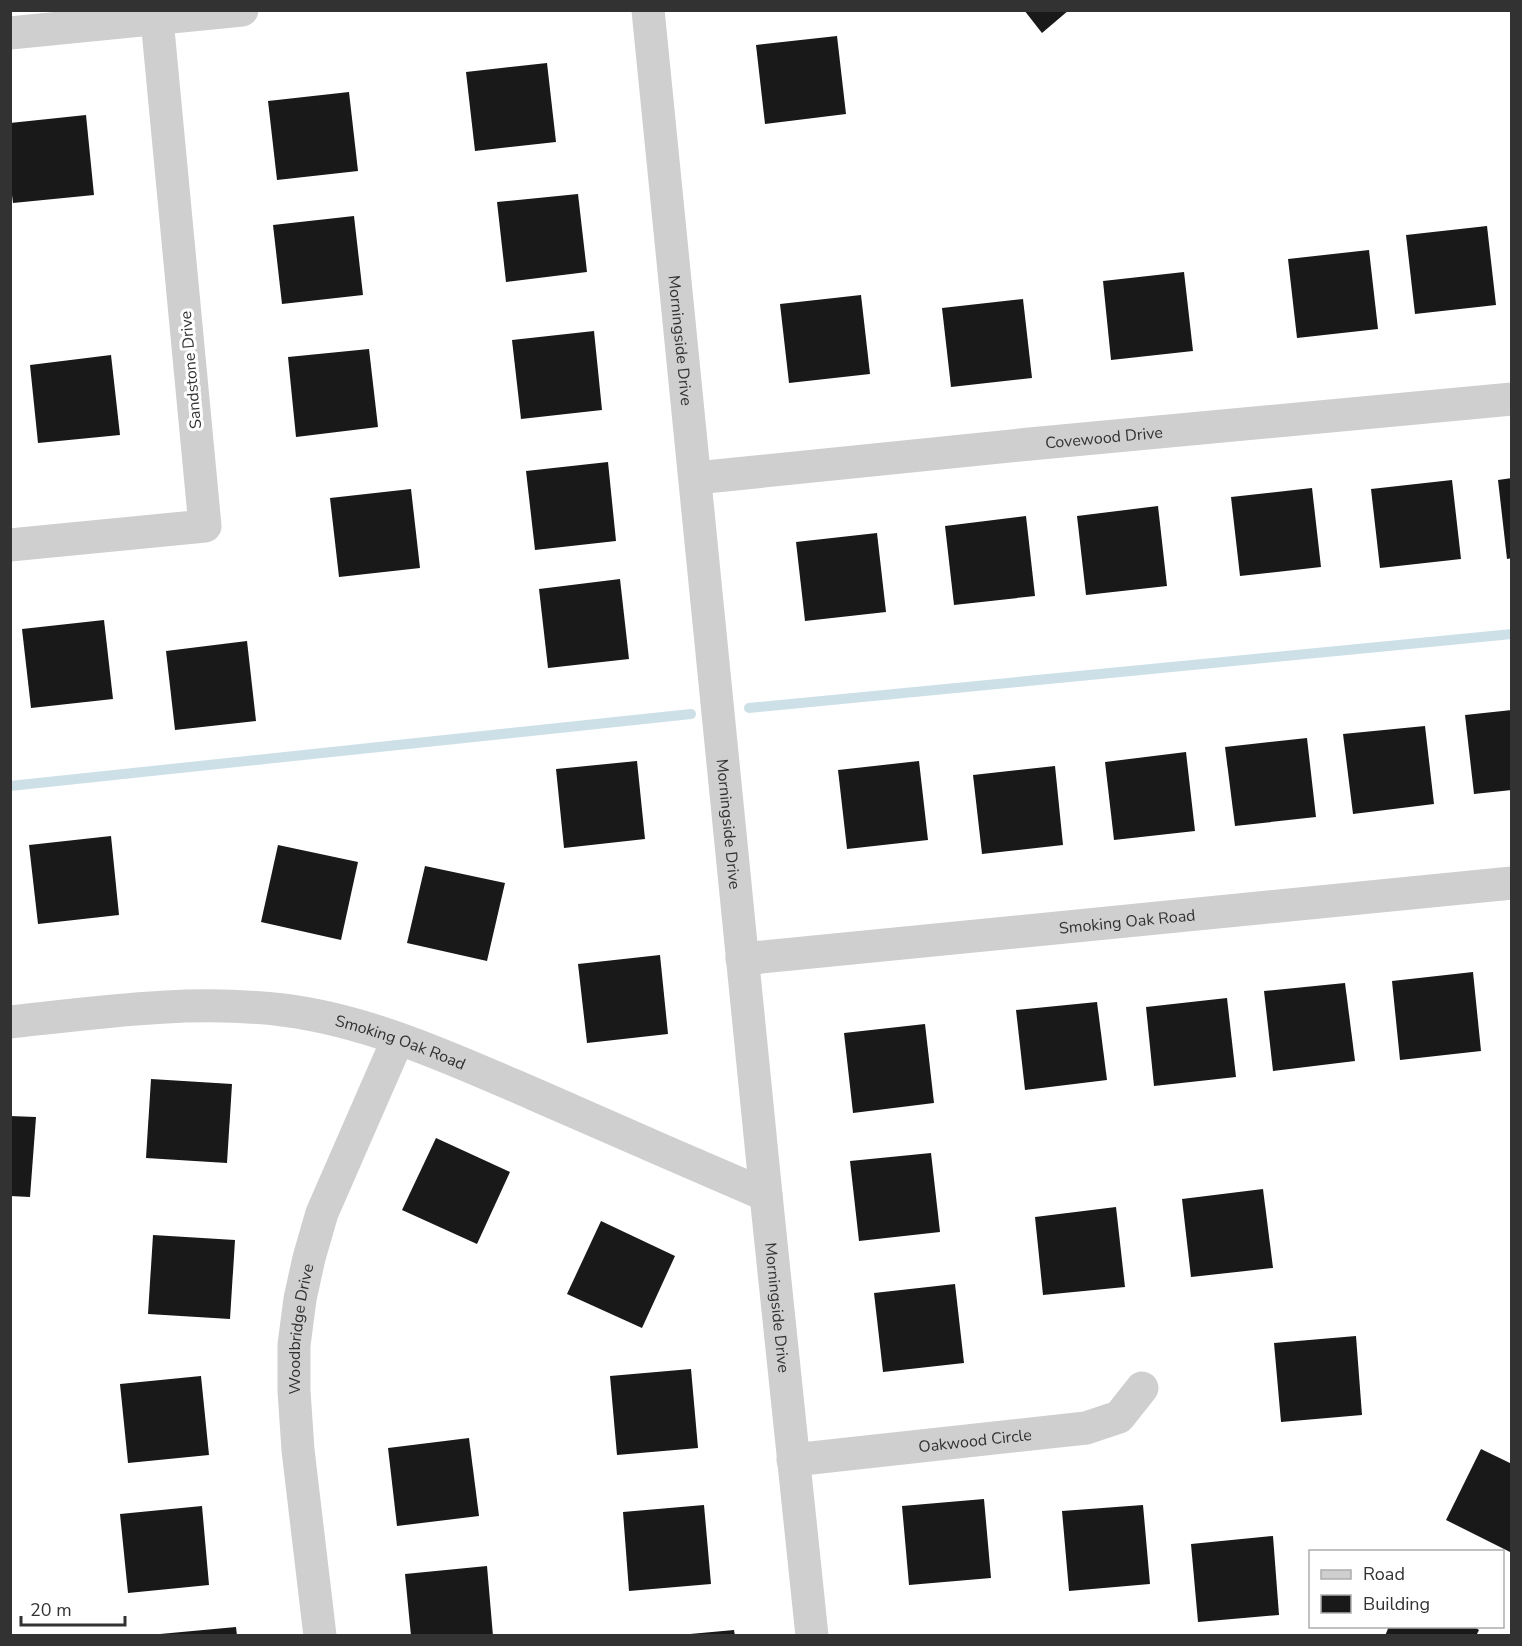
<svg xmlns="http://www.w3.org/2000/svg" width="1522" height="1646" font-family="'Nunito Sans',sans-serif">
	<rect width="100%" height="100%" fill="#fff"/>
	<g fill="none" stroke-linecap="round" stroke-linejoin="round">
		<g stroke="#cde0e8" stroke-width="10">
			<path d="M749 708 1512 634"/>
			<path d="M10 786 691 714"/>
		</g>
	</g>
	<g fill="#191919">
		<path d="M1024 10H1069L1042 33Z"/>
		<path d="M837 36 846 114 765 124 756 45Z"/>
		<path d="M547 63 556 142 475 151 466 72Z"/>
		<path d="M349 92 358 171 277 180 268 101Z"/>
		<path d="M86 115 94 195 13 203 10 179V123Z"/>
		<path d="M578 194 587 272 506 282 497 202Z"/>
		<path d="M354 216 363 295 282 304 273 225Z"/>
		<path d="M1487 226 1496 305 1415 314 1406 235Z"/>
		<path d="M1369 250 1378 329 1297 338 1288 259Z"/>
		<path d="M1184 272 1193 351 1111 360 1103 281Z"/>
		<path d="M861 295 870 374 789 383 780 304Z"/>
		<path d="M1023 299 1032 378 951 387 942 308Z"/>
		<path d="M594 331 602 410 521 419 512 340Z"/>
		<path d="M369 349 378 427 296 437 288 357Z"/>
		<path d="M111 355 120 435 38 443 30 365Z"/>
		<path d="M608 462 616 541 535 550 526 471Z"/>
		<path d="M1512 478V558L1507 559 1498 480Z"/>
		<path d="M1452 480 1461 559 1380 568 1371 489Z"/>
		<path d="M1312 488 1321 567 1240 576 1231 497Z"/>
		<path d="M411 489 420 568 339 577 330 498Z"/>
		<path d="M1158 506 1167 586 1086 595 1077 516Z"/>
		<path d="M1026 516 1035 596 954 605 945 526Z"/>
		<path d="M877 533 886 612 805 621 796 542Z"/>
		<path d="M620 579 629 659 548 668 539 589Z"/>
		<path d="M104 620 113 699 31 708 22 629Z"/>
		<path d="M247 641 256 721 175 730 166 651Z"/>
		<path d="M1512 710V790L1474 794 1465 715Z"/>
		<path d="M1425 726 1434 804 1353 814 1343 734Z"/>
		<path d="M1307 738 1316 817 1235 826 1225 747Z"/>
		<path d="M1186 752 1195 831 1114 840 1105 762Z"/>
		<path d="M637 761 645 839 564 848 556 769Z"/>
		<path d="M919 761 928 840 847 849 838 770Z"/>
		<path d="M1055 766 1063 845 982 854 973 775Z"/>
		<path d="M111 836 119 915 38 924 29 845Z"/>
		<path d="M278 845 358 862 341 940 261 922Z"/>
		<path d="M425 866 505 883 487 961 407 943Z"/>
		<path d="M660 955 668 1034 587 1043 578 964Z"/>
		<path d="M1473 972 1481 1051 1400 1060 1392 981Z"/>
		<path d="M1345 983 1355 1061 1273 1071 1264 991Z"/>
		<path d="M1227 998 1236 1077 1154 1086 1146 1007Z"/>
		<path d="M1097 1002 1107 1080 1025 1090 1016 1010Z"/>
		<path d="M925 1024 934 1103 853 1113 844 1033Z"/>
		<path d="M151 1079 232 1084 227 1163 146 1158Z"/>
		<path d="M10 1116 36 1117 30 1197 10 1196Z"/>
		<path d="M436 1138 510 1172 477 1244 402 1210Z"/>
		<path d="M931 1153 940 1232 859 1241 850 1161Z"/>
		<path d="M1263 1189 1273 1268 1191 1277 1182 1199Z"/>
		<path d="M1116 1207 1125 1287 1043 1295 1035 1217Z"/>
		<path d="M601 1221 675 1256 642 1328 567 1294Z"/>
		<path d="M153 1235 235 1240 230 1319 148 1314Z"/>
		<path d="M955 1284 964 1363 883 1372 874 1293Z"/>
		<path d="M1356 1336 1362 1415 1281 1422 1274 1343Z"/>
		<path d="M691 1369 698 1448 617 1455 610 1376Z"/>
		<path d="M201 1376 209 1455 128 1463 120 1384Z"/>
		<path d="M469 1438 479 1516 397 1526 388 1448Z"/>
		<path d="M1481 1449 1512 1464V1553L1446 1520Z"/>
		<path d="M984 1499 991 1578 909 1585 902 1506Z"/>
		<path d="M704 1505 711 1584 629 1591 623 1512Z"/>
		<path d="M1143 1505 1150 1584 1069 1591 1062 1511Z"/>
		<path d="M202 1506 209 1585 128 1593 120 1514Z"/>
		<path d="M1273 1536 1279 1615 1198 1622 1191 1544Z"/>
		<path d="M487 1566 493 1636H411L405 1574Z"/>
		<path d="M1389 1626H1473L1479 1630 1476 1636H1385Z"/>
		<path d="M236 1627 237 1636H160V1634Z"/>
		<path d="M734 1630 735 1636H690V1634Z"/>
	</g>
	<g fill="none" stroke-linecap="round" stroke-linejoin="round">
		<g stroke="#cfcfcf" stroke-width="33">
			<path id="s1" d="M648 10 766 1195 812 1636"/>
			<path d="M10 33 242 10"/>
			<path id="s2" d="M696 478 1030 444 1512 399"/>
			<path d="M10 545 205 526 157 19"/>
			<path id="s3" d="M742 959 1512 883"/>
			<path id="s4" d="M10 1022C101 1012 192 999 283 1010 371 1021 455 1060 536 1095 613 1129 689 1162 766 1195"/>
			<path id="s5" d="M793 1460 1086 1428 1119 1417 1142 1388"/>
			<path id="s6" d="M320 1636 298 1450 294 1391V1345L300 1299 309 1258 322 1213 398 1039"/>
		</g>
	</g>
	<g text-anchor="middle" stroke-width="6" stroke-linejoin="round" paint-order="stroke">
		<g font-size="16" fill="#323232" stroke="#fff">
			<text dy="6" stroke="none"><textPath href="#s1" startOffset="332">Morningside Drive</textPath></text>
			<text transform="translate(190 370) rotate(-95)" y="6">Sandstone Drive</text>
			<text dy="6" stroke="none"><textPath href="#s2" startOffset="410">Covewood Drive</textPath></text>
			<text dy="6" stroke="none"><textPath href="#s1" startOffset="818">Morningside Drive</textPath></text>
			<text dy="6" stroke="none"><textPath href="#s3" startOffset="387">Smoking Oak Road</textPath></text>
			<text dy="6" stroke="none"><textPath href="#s4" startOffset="396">Smoking Oak Road</textPath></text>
			<text dy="6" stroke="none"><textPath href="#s1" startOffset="1304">Morningside Drive</textPath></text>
			<text dy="6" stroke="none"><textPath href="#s6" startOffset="309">Woodbridge Drive</textPath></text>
			<text dy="6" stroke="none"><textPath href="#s5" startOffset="183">Oakwood Circle</textPath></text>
		</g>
	</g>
	<rect width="1522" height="1646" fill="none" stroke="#323232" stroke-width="24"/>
	<rect x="1309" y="1550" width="195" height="78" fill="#ffffff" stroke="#adadad" stroke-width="1.5"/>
	<rect x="1321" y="1570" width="30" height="9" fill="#cfcfcf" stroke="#adadad" stroke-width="1.5"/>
	<text x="1363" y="1580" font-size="18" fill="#323232">Road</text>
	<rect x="1321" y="1595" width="30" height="18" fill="#191919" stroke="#adadad" stroke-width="1.5"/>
	<text x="1363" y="1610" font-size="18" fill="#323232">Building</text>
	<path d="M21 1616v9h104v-9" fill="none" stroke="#323232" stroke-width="3"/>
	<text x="30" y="1616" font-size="18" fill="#323232" stroke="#ffffff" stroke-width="4.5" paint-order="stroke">20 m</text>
</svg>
